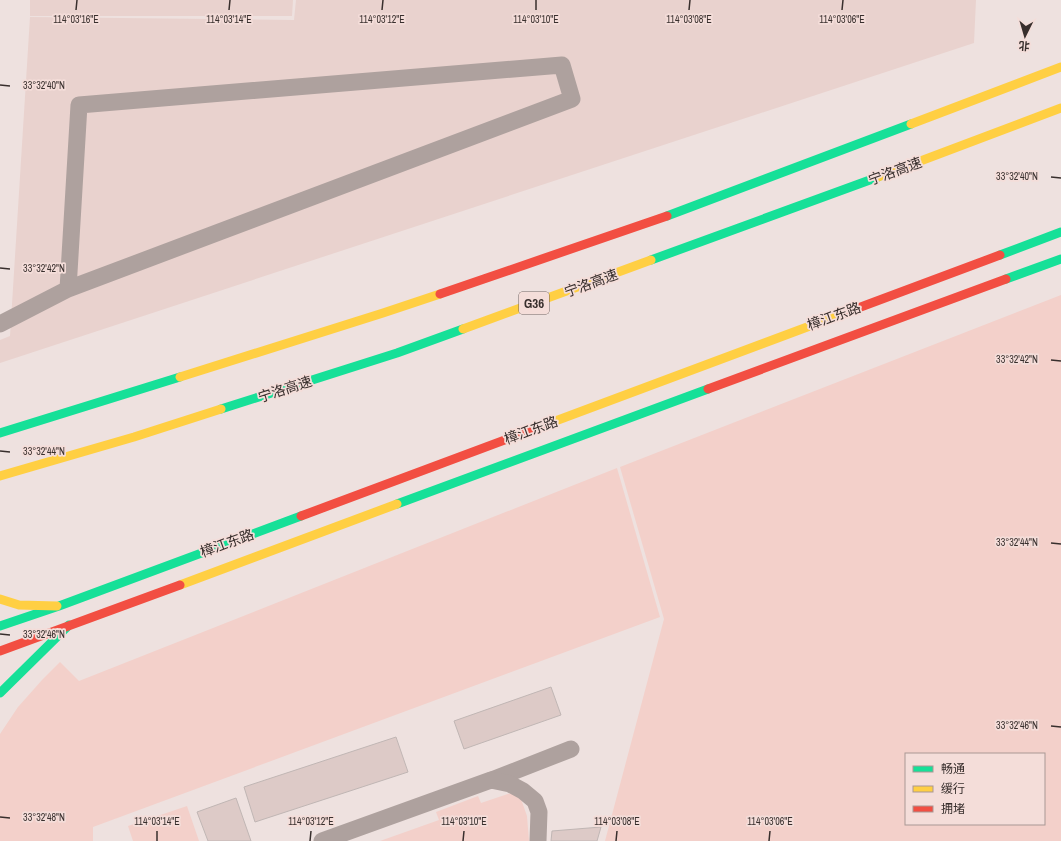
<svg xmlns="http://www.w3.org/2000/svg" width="1061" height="841" font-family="'Archivo Narrow','Noto Sans SC',sans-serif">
	<rect width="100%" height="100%" fill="#eee1df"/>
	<g fill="#e9d2ce">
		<path d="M30 0H293L292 16H30Z"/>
		<path d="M296 0H976L974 43 0 363V340L10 336 30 17 294 20Z"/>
	</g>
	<g fill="#f3d0ca" fill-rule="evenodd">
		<path d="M1061 295V841H605L664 619 620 467ZM906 754H1044V824H906Z"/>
		<path d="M617 468 660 617 93 827V841H0V734L18 707 42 680 60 662 79 681Z"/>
		<path d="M511 793 521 799 527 816 529 841H380L439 820 436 812 478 796 481 803Z"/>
		<path d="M187 806 199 841H133L128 826Z"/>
	</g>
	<g fill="#ddcac7" stroke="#c0b6b4">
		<path d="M551 687 561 715 464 749 454 721Z"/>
		<path d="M396 737 408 772 255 822 244 787Z"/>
		<path d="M236 798 251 841H208L197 812Z"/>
		<path d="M601 827 597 841H551L552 831Z"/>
	</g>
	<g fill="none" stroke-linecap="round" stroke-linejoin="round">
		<g stroke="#aea19e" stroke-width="17">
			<path d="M0 324 68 289 572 99 562 65 79 105 68 289"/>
			<path d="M492 780 571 749"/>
			<path d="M322 841 491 780 510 784 523 791 535 801 539 812 538 841"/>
		</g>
		<g stroke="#16e098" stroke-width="9">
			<path d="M667 216 911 124"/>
			<path d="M1000 255 1061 232"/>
			<path d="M651 260 878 177"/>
			<path d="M1006 279 1061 259"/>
			<path d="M221 409 397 353 463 329"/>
			<path d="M0 433 180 377"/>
			<path d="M397 504 708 389"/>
			<path d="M0 626 59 606 301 516"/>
			<path d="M0 693 69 625"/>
		</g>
		<g stroke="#ffcf43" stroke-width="9">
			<path d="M911 124 1061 67"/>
			<path d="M878 177 1061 108"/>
			<path d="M463 329 651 260"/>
			<path d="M180 377 383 313 440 294"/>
			<path d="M542 426 842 314"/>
			<path d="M0 476 134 437 221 409"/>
			<path d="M180 585 397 504"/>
			<path d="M0 599 19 605 57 606"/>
		</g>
		<g stroke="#f24e42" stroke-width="9">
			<path d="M440 294 667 216"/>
			<path d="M842 314 1000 255"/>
			<path d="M708 389 1006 279"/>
			<path d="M301 516 542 426"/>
			<path d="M0 651 180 585"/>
		</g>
	</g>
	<path fill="none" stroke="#382f2d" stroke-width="1.5" d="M76 10 77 0M229 10 230 0M382 10 383 0M536 10V0M689 10 690 0M842 10 843 0M0 85 10 86M1051 177 1061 178M0 268 10 269M1051 360 1061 361M0 451 10 452M1051 543 1061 544M0 634 10 635M1051 726 1061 727M0 817 10 818M157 841V831M310 841 311 831M463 841 464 831M616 841 617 831M769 841 770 831"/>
	<g text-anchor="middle" stroke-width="3.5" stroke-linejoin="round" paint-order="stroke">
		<rect fill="#f4ddd9" stroke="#706361" stroke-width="1" x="519" y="292" width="30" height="22" rx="3"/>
		<g font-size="13" font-weight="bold" fill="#382f2d">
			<text x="534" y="308">G36</text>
		</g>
		<g font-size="14" fill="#382f2d" stroke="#f4ddd9">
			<text transform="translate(895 171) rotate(-20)" y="5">宁洛高速</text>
			<text transform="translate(591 283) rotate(-20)" y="5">宁洛高速</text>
			<text transform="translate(834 316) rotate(-20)" y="5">樟江东路</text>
			<text transform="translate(285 389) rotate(-18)" y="5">宁洛高速</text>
			<text transform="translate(531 430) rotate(-20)" y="5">樟江东路</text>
			<text transform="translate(227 543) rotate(-20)" y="5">樟江东路</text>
		</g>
	</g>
	<g font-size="10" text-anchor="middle" fill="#382f2d" stroke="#f4ddd9" stroke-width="3.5" stroke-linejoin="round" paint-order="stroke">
		<text x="76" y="23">114°03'16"E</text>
		<text x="229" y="23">114°03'14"E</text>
		<text x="382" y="23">114°03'12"E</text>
		<text x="536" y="23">114°03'10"E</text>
		<text x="689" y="23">114°03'08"E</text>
		<text x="842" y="23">114°03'06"E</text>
		<text x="44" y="89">33°32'40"N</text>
		<text x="1017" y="180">33°32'40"N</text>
		<text x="44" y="272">33°32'42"N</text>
		<text x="1017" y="363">33°32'42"N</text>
		<text x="44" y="455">33°32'44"N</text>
		<text x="1017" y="546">33°32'44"N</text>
		<text x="44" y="638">33°32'46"N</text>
		<text x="1017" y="729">33°32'46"N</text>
		<text x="44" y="821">33°32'48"N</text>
		<text x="157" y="825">114°03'14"E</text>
		<text x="311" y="825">114°03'12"E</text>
		<text x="464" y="825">114°03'10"E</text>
		<text x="617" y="825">114°03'08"E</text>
		<text x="770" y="825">114°03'06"E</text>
	</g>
	<rect x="905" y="753" width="140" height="72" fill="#f4ddd9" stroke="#a99794"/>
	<rect x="913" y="766" width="20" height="6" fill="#16e098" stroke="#a99794"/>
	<text x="941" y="773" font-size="12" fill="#382f2d">畅通</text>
	<rect x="913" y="786" width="20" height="6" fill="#ffcf43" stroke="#a99794"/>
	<text x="941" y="793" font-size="12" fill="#382f2d">缓行</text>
	<rect x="913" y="806" width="20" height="6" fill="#f24e42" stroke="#a99794"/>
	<text x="941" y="813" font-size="12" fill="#382f2d">拥堵</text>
	<g transform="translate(1025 36) rotate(185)" stroke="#f4ddd9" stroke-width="3" paint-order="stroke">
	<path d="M0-3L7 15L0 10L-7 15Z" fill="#382f2d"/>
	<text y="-6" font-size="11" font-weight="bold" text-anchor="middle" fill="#382f2d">北</text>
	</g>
</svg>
